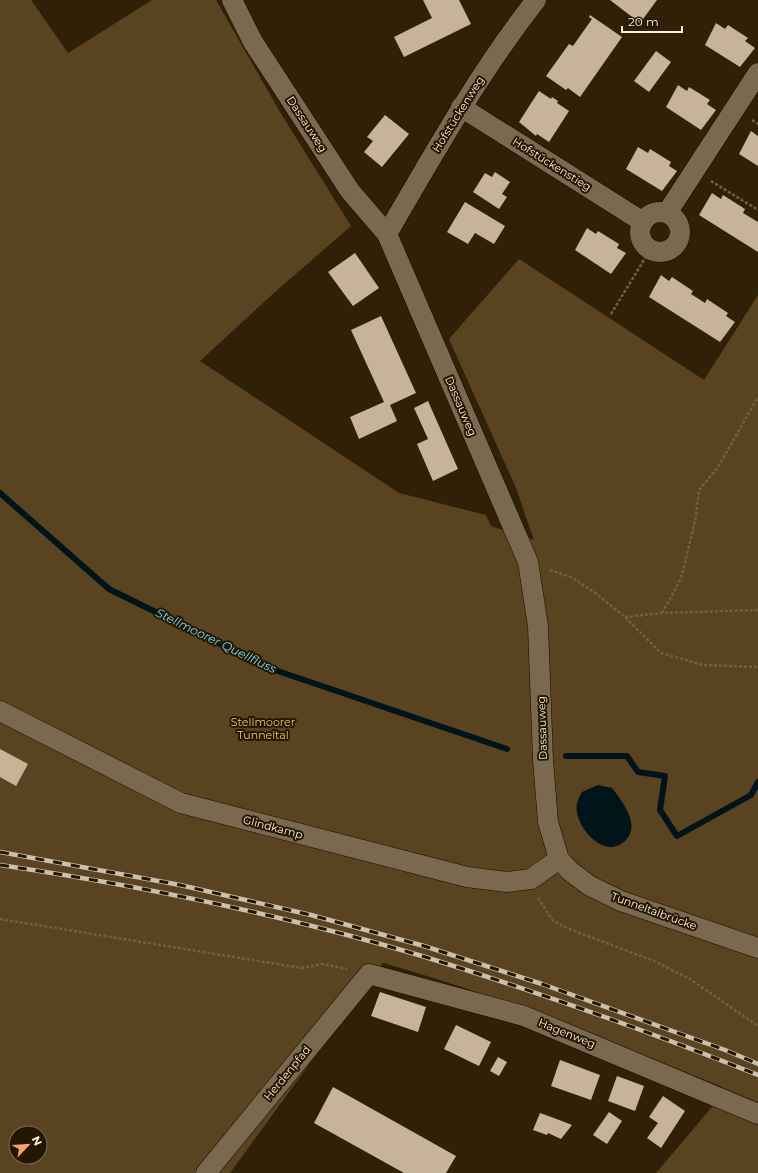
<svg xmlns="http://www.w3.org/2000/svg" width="758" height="1173" font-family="Montserrat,sans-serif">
	<rect width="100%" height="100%" fill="#2f2007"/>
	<path fill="#5a4320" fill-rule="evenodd" d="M0 0H31L68 53 152 0H216L280 112 351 226 275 292 200 361 399 493 486 515 491 526 534 540 516 488 449 339 519 259 704 380 758 295V1173H656L712 1107 722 1087C610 1042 499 995 383 963L230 1173H0ZM16 1133H40V1157H16Z"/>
	<path fill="#01141a" d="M598 785 612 788C622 801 641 825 626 840 623 843 617 847 612 847 594 848 573 821 577 803 578 800 580 795 582 792Z"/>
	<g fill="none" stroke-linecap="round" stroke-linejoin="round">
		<g stroke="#01141a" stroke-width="6">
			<path d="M0 493 109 589 269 668 507 749"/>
			<path d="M566 756H627L638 772 665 776 660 810 677 836 751 795 758 782"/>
		</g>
	</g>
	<g fill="#c7b498">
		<path d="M423 0H459L471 24 404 57 394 37 432 18Z"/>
		<path d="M610 0H657L640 23Z"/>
		<path d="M590 15 622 37 580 97 568 88 566 90 546 76 569 44 573 46 592 19 589 17Z"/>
		<path d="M716 23 725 29 728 25 748 38 745 41 755 48 740 67 705 45Z"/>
		<path d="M656 51 671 62 649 92 634 81Z"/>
		<path d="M678 85 687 91 689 87 710 100 707 104 716 110 701 130 666 107Z"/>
		<path d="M539 91 551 99 552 97 558 101 557 103 569 111 549 142 537 134 536 136 519 122Z"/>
		<path d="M385 115 409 134 382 167 364 152 373 141 367 137Z"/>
		<path d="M751 131 758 136V166L739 154Z"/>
		<path d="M638 147 648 153 650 149 671 162 669 166 677 171 662 191 626 169Z"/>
		<path d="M495 172 510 182 502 194 507 197 499 209 473 192 485 173 492 177Z"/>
		<path d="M712 193 721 199 723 195 745 209 743 213 758 222V252L699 215Z"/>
		<path d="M465 202 505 226 494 244 475 233 468 244 447 232Z"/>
		<path d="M587 228 596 234 598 231 619 244 617 248 626 253 611 274 575 250Z"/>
		<path d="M355 253 379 288 353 306 328 272Z"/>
		<path d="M661 275 669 281 672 277 693 291 691 294 705 303 707 299 728 313 726 316 735 322 720 342 649 297Z"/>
		<path d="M381 316 416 393 390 405 397 421 359 439 350 417 384 402 351 330Z"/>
		<path d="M428 401 458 469 433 481 417 444 428 439 414 408Z"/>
		<path d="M0 749 28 764 16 786 0 777Z"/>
		<path d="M380 992 426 1007 418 1032 371 1016Z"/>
		<path d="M456 1025 491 1042 479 1066 444 1049Z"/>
		<path d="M498 1057 507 1062 499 1076 490 1071Z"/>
		<path d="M560 1060 600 1075 591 1100 551 1086Z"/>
		<path d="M617 1076 644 1086 635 1111 608 1101Z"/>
		<path d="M333 1087 456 1156 446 1173H404L314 1123Z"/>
		<path d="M663 1096 685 1111 661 1148 647 1138 658 1123 649 1117Z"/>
		<path d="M609 1112 622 1121 607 1144 593 1135Z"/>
		<path d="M540 1113 554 1118 572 1125 561 1139 548 1133 547 1135 533 1130Z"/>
	</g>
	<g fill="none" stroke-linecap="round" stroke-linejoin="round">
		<g stroke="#170900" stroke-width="21">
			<g id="minor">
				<path d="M232 0 253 42 350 191 387 234 528 562 538 626 543 760 548 822 559 859 570 871 590 886 621 901 758 948"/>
				<path d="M461 107 643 222"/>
				<circle cx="660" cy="232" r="20"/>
				<path d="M667 213 758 73"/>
				<path d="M387 234C434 153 479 73 536 0"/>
				<path d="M0 711 181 803 467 877 507 882 531 879 559 859"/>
				<path d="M206 1173 369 974 524 1016 758 1114"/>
			</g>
		</g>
		<g stroke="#6e614b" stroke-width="2.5" stroke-dasharray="3 2" stroke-linecap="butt">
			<path d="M752 120 758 124"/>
			<path d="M711 181 758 210"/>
			<path d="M611 314 650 250"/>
			<path d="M550 570 571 577 594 592 625 617 661 653 703 665 758 667"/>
			<path d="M662 613 681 579 695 521 699 490 718 467 758 397"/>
			<path d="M625 617 662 613 758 610"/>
			<path d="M538 898 553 921 569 929 654 961 690 979 758 1026"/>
			<path d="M0 919 302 968 322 964 347 969"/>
		</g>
		<use href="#minor" stroke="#7b694f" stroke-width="20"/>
		<g stroke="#cbc0ae" stroke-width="4.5">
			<g id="rail">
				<path d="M0 852 180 885 311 915 424 946 542 984 725 1050 758 1064"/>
				<path d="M0 865C142 886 284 915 422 956 535 991 648 1031 758 1075"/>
			</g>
		</g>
		<use href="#rail" stroke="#251600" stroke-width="3" stroke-dasharray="9" stroke-linecap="butt"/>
	</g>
	<g text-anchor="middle" stroke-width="4" stroke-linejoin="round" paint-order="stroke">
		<g font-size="11" fill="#faf0e1" stroke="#251600">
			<text transform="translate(458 114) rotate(-58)" y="4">Hofstückenweg</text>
			<text transform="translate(307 124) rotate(57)" y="4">Dassauweg</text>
			<text transform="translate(552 164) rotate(32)" y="4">Hofstückenstieg</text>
			<text transform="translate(461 406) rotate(67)" y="4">Dassauweg</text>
			<text transform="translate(542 728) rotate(-92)" y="4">Dassauweg</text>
			<text transform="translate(273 827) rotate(15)" y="4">Glindkamp</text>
			<text transform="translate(654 911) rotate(20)" y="4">Tunneltalbrücke</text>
			<text transform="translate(567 1033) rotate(22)" y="4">Hagenweg</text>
			<text transform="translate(287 1073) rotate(-51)" y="4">Herdenpfad</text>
		</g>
		<g font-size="11" fill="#f2c279" stroke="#251600">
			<text x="263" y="726">Stellmoorer<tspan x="263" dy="13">Tunneltal</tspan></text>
		</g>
		<g font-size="12" font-style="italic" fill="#71d8f9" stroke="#251600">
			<text transform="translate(216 641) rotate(26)" y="4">Stellmoorer Quellfluss</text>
		</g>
	</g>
	<g transform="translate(28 1145) rotate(65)"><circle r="19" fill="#251600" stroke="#7a6d5a"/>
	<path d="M0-3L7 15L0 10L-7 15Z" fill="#efa377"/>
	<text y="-6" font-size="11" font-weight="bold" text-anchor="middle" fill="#faf0e1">N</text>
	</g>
	<path d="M622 26v6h60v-6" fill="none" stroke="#faf0e1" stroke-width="2"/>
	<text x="628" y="26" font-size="12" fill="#faf0e1" stroke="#251600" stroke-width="3" paint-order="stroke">20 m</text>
</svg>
